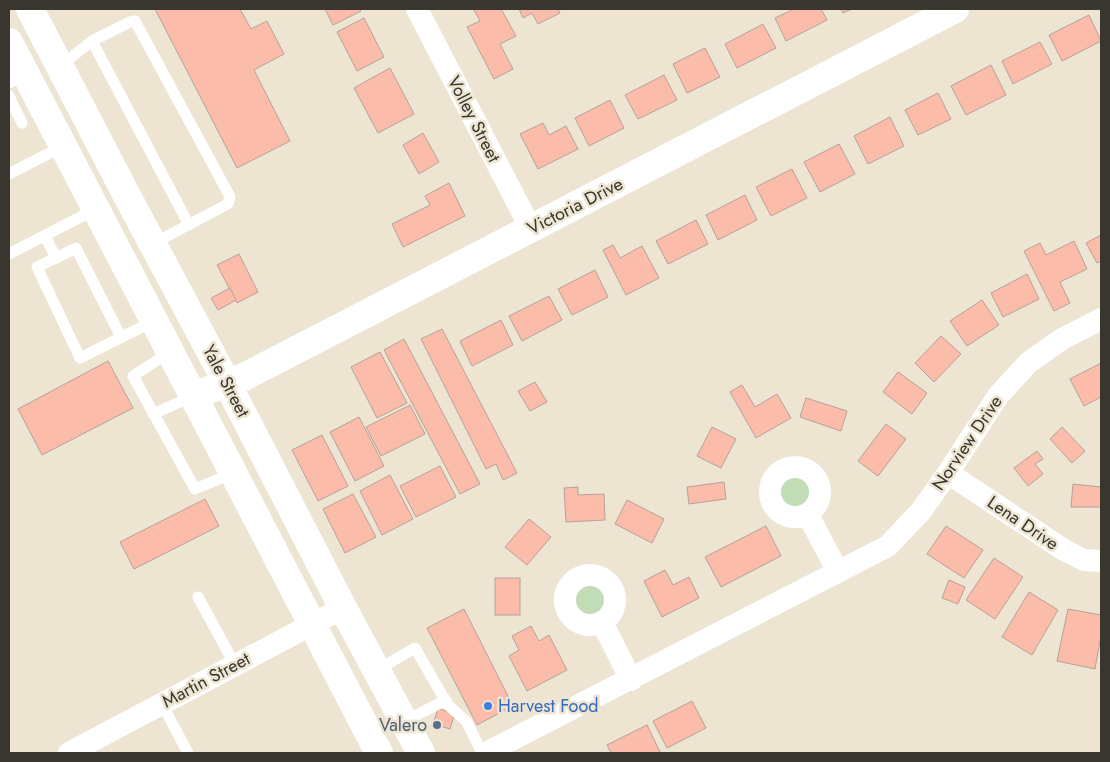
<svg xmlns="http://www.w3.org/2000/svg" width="1110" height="762" font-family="Jost,sans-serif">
	<rect width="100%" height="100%" fill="#ede5d2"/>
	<g fill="#c1ddb6">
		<circle cx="795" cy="492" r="17"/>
		<circle cx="590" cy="600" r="17"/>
	</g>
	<g fill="#fbbca9" stroke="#b6a19a">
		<path d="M155 9H240L251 29 267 21 284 54 254 70 290 141 237 168Z"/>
		<path d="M325 9H360L361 11 333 25Z"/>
		<path d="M476 9H501L516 36 500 44 513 69 494 79 467 27 480 21 474 10Z"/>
		<path d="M519 9H558L560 13 538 24 532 13 523 18Z"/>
		<path d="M794 9H821L827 20 786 41 775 18Z"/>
		<path d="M841 9H852L843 13Z"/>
		<path d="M1089 15 1101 41 1062 61 1049 35Z"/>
		<path d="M364 18 384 57 357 71 337 32Z"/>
		<path d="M763 24 776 48 737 68 725 44Z"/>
		<path d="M1040 42 1052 64 1013 84 1002 61Z"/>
		<path d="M705 48 720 77 687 93 673 64Z"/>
		<path d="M991 65 1006 95 966 115 951 86Z"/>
		<path d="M390 68 414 114 378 133 354 88Z"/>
		<path d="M664 75 677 100 638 119 625 95Z"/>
		<path d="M938 93 951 119 918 135 905 110Z"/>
		<path d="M610 100 624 128 589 146 575 118Z"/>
		<path d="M890 117 904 146 868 164 854 136Z"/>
		<path d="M543 123 549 135 566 126 578 149 538 169 520 134Z"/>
		<path d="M423 133 439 162 419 174 403 145Z"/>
		<path d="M839 144 855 174 820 192 804 162Z"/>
		<path d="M792 169 807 198 771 216 756 187Z"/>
		<path d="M449 183 465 216 403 247 392 224 430 205 425 196Z"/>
		<path d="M745 195 757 220 718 240 706 215Z"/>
		<path d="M696 220 708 244 668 264 656 241Z"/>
		<path d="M1101 235V261L1097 263 1086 243Z"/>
		<path d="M1074 241 1087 269 1060 282 1070 303 1054 311 1024 251 1040 243 1046 255Z"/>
		<path d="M613 245 620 258 642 246 659 278 626 295 603 250Z"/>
		<path d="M239 254 258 292 237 303 217 265Z"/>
		<path d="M595 270 608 297 572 315 558 289Z"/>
		<path d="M1027 274 1039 299 1003 317 991 293Z"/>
		<path d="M230 288 236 300 218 310 211 298Z"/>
		<path d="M549 296 562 320 522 341 509 316Z"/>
		<path d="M982 300 999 325 967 346 950 321Z"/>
		<path d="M501 320 513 345 472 366 460 341Z"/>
		<path d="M442 329 517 473 503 480 496 464 486 469 421 339Z"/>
		<path d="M941 336 961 354 934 382 915 363Z"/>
		<path d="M404 339 480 484 460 494 384 350Z"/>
		<path d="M380 352 407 403 377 418 351 367Z"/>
		<path d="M108 361 133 408 42 455 18 409Z"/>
		<path d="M1101 363V397L1084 406 1070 379Z"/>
		<path d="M898 372 927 393 912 414 883 392Z"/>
		<path d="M535 382 547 402 530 411 518 391Z"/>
		<path d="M742 385 755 407 777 394 791 418 756 438 730 392Z"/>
		<path d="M806 398 847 411 841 431 800 417Z"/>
		<path d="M410 405 425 434 381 456 366 427Z"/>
		<path d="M359 417 384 466 355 481 330 432Z"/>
		<path d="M886 424 906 439 878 476 858 461Z"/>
		<path d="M712 427 736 439 721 468 697 456Z"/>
		<path d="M1062 427 1085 451 1072 463 1050 439Z"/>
		<path d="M322 435 348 486 318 501 292 450Z"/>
		<path d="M1037 451 1043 459 1035 464 1043 474 1028 486 1014 468Z"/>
		<path d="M440 466 456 497 416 517 400 486Z"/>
		<path d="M390 475 413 519 382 535 360 491Z"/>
		<path d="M724 482 726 499 689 504 687 487Z"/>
		<path d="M1073 484 1101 487V507H1071Z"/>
		<path d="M578 487V495L604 494 605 520 566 522 564 488Z"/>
		<path d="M353 494 376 537 345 553 323 509Z"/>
		<path d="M205 499 219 526 134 569 120 542Z"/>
		<path d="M627 500 664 519 652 543 615 524Z"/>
		<path d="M529 519 551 537 527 565 505 547Z"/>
		<path d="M766 526 781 556 721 587 705 557Z"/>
		<path d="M946 526 983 550 964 578 927 554Z"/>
		<path d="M994 558 1023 577 995 619 966 600Z"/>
		<path d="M665 570 673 585 689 577 699 598 662 617 644 581Z"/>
		<rect x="495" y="578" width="25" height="37"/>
		<path d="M949 580 965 587 958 604 942 598Z"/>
		<path d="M1029 592 1058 610 1032 655 1002 637Z"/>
		<path d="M464 609 513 706 477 725 427 628Z"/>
		<path d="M1068 609 1101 615V636L1095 669 1057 661Z"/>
		<path d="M531 626 539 641 549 635 567 670 527 691 509 656 519 650 512 636Z"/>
		<path d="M692 701 706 728 667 748 653 721Z"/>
		<path d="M438 709 455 713 450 729 433 724Z"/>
		<path d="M647 725 660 752 658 753H611L607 745Z"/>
	</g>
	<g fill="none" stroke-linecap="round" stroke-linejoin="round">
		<g stroke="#fff" stroke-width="11">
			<path d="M92 41 189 225"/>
			<path d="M60 66 92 41 130 22 135 21 227 191 230 197 228 204 152 244"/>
			<path d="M9 83 25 74"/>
			<path d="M9 96 22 123"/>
			<path d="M9 174 63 146"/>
			<path d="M45 236 56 258 37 267 80 358 154 321"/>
			<path d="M9 254 96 209"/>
			<path d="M56 258 76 248 121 337"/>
			<path d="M170 352 133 376 195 489 233 473"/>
			<path d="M153 414 193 396"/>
			<path d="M198 597 235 665"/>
			<path d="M377 670 415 648 448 705 467 722 482 753"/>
			<path d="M162 704 188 753"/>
			<path d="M405 721 446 700"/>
		</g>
		<g stroke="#fff" stroke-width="22">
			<path d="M417 9 531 229"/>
			<circle cx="795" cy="492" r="25"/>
			<path d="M948 473 1064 550 1084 560 1101 561"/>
			<path d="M808 515 838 572"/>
			<circle cx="590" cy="600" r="25"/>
			<path d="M602 622 631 680"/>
			<path d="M69 753 343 608"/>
			<path d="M486 753 888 546 921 511 948 473 998 396 1028 363 1062 339 1101 319"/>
		</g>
		<path stroke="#fff" stroke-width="28" d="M193 396 244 377 955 9"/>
		<g stroke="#fff" stroke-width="28">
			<path d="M30 9 126 194 227 383 343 608 421 753"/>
			<path d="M9 42 379 753"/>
		</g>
	</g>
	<circle fill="#3f7fe0" stroke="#ede5d2" stroke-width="2" cx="488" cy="706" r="5"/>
	<circle fill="#5c6f8a" stroke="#ede5d2" stroke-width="2" cx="437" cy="725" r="5"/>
	<g text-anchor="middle" stroke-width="5" stroke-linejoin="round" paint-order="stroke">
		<g font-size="18" fill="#39362f" stroke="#ede5d2">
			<text transform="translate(474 119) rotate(63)" y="6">Volley Street</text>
			<text transform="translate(575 206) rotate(-27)" y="6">Victoria Drive</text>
			<text transform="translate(226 381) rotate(62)" y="6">Yale Street</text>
			<text transform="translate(967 443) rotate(-56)" y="6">Norview Drive</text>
			<text transform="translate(1023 523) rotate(34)" y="6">Lena Drive</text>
			<text transform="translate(206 680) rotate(-28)" y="6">Martin Street</text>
		</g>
		<g font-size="18" fill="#366cbe" stroke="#ede5d2" text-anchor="start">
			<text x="498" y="712">Harvest Food</text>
		</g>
		<g font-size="18" fill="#4e5e75" stroke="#ede5d2" text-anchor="end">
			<text x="427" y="731">Valero</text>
		</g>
	</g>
	<rect width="1110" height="762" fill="none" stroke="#39362f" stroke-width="20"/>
</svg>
